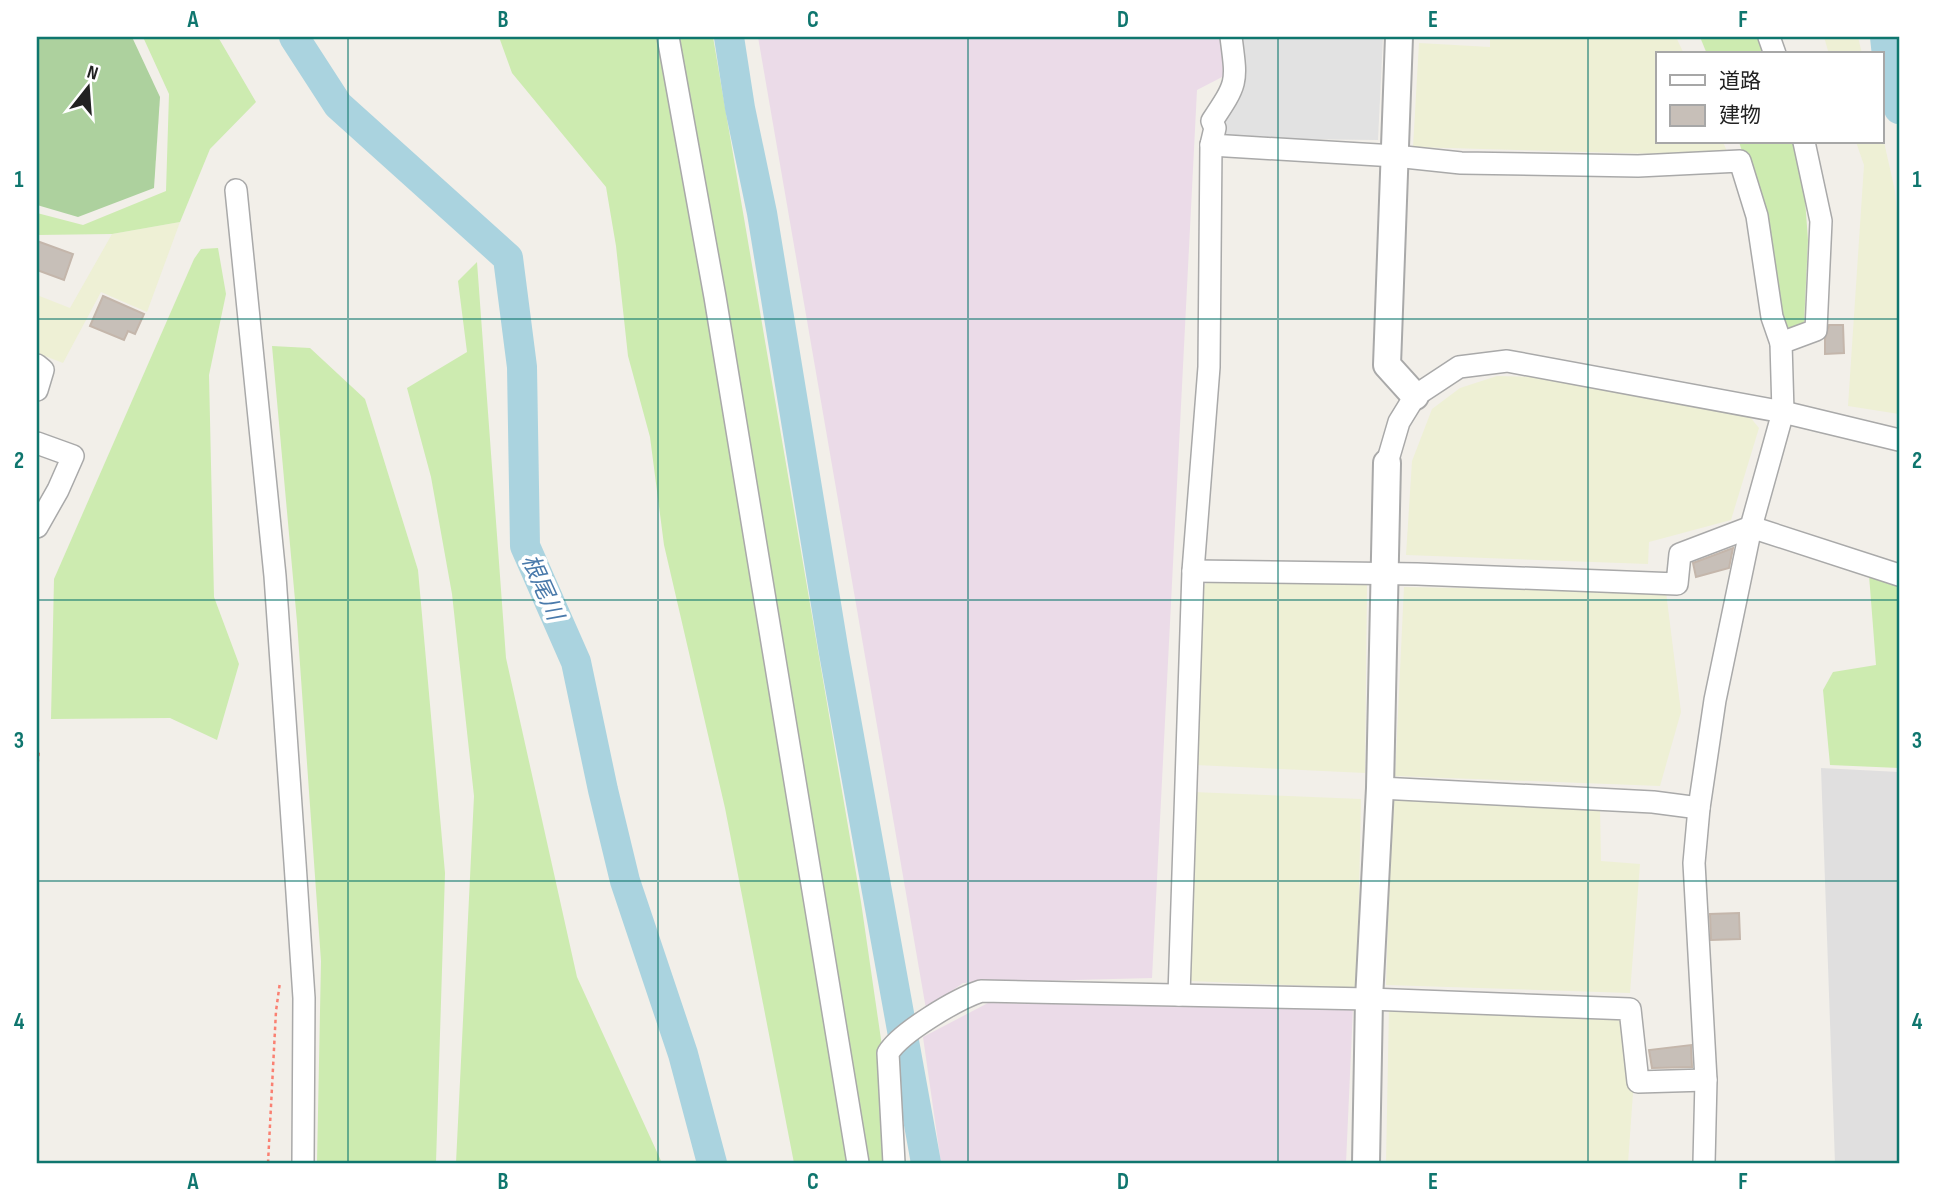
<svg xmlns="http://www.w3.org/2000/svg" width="1936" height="1200" font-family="'Sofia Sans Condensed','Noto Sans JP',sans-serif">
	<rect width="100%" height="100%" fill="#f2efe9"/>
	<path fill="#e0dfdf" d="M1821 768 1899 772V1163H1835Z"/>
	<g fill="#ebdbe8">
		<path d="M758 37H1220L1226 75 1197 90 1152 978 963 983 926 1009Z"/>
		<path d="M988 1003 1353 1008 1346 1163H941L923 1037Z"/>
	</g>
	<g fill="#eef0d5">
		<path d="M1490 37H1676L1684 54H1658V142H1723L1729 156 1413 147 1419 43 1490 47Z"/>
		<path d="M1824 37H1858L1862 54H1829Z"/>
		<path d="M1882 133 1895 191 1899 235V414L1848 406 1864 165 1856 142H1882Z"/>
		<path d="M180 222 147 312 101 292 63 363 37 353V295L70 308 112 234Z"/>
		<path d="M1497 376 1540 377 1750 417 1759 428 1731 520 1649 542 1648 564 1406 555 1412 461 1432 409 1460 388Z"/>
		<path d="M1209 580 1367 585 1365 773 1195 765 1201 590Z"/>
		<path d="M1404 587 1666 592 1681 712 1660 786 1395 776Z"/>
		<path d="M1193 792 1361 799 1357 988 1190 981Z"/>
		<path d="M1392 798 1600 808 1601 861 1640 864 1630 993 1386 985Z"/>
		<path d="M1389 1007 1620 1015 1633 1093 1628 1163H1386Z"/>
	</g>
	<g fill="#cdebb0">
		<path d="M143 37H218L256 102 210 149 180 222 112 234 37 235V213L83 225 166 191 169 94Z"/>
		<path d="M499 37H713L861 902 899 1163H794L725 808 664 545 650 437 628 356 616 246 606 187 512 73Z"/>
		<path d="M1700 37H1760L1766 54H1707Z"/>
		<path d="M1739 142H1793L1804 186 1808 240 1804 325 1782 329 1744 157Z"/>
		<path d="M218 248 226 294 209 375 214 597 239 664 217 740 170 718 51 719 54 579 194 259 201 249Z"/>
		<path d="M477 262 506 658 577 977 662 1163H456L474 796 452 594 431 477 407 388 467 352 458 281Z"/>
		<path d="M272 346 310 348 365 399 418 570 445 873 436 1163H317L321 961 297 622Z"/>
		<path d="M1869 575 1899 582V768L1830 765 1823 690 1833 672 1876 665Z"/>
	</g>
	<path fill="#add19e" d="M37 37H132L160 97 154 188 78 217 37 205Z"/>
	<path fill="#e2e2e2" d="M1239 37H1383L1378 140 1219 138Z"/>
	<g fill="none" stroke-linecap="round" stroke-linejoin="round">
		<g stroke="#aad3df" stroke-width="30">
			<path d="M294 37 338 105 508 258 522 367 525 546 576 662 603 790 625 881 683 1054 712 1163"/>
			<path d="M729 37 740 108 762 213 834 653 926 1163"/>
			<path d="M1885 37 1889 75 1899 109"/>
		</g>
	</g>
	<g fill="#c7bfb8" stroke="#c4b6ab" stroke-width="2">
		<path d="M37 241 73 254 64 280 37 270Z"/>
		<path d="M103 296 144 314 135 334 128 331 124 340 90 326Z"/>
		<path d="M1829 325H1843L1844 353 1825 354V339Z"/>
		<path d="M1733 548 1729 568 1696 577 1693 563Z"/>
		<path d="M1739 913 1740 939 1711 940 1710 914Z"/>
		<path d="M1691 1045 1692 1067 1652 1068 1649 1050Z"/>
	</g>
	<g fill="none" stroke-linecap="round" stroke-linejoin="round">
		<g stroke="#a9a9a9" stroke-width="24">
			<g id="minor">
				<path d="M668 37 715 297 858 1163"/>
				<path d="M1769 37 1775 54"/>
				<path d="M1211 145 1395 156 1461 163 1638 166 1740 161 1757 216 1772 317 1781 343"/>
				<path d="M236 190 275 576 295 863 304 998 303 1163"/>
				<path d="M37 365 43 370 37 390"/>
				<path d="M37 443 73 456 58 490 37 527"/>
				<path d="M1387 463 1399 422 1415 396 1459 367 1507 361 1783 412 1899 440"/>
				<path d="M1193 571 1417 574 1677 584 1680 554 1751 527 1899 575"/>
				<path d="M1380 788 1653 802 1699 808"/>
				<path d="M1179 995 1193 571 1209 367 1211 145 1215 128 1212 121C1238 82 1237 83 1231 37"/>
				<path d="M894 1163 888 1053C901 1032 957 999 981 991L1369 999 1630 1009 1638 1082 1706 1080"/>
				<path d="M1704 1163 1706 1080 1694 863 1699 808 1715 700 1751 527 1783 412 1781 343 1816 330 1821 221 1804 142"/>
			</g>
		</g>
		<g stroke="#a9a9a9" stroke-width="30">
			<g id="tertiary">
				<path d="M1399 37 1387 365 1415 396"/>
				<path d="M1366 1163 1369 999 1380 788 1387 463"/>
			</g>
		</g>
		<g stroke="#fa8072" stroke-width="2.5" stroke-dasharray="3.5 3.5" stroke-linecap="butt">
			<path d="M37 770 39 750"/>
			<path d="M268 1163 276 1011 280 982"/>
		</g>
		<use href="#minor" stroke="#fff" stroke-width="21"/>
		<use href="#tertiary" stroke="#fff" stroke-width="26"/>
	</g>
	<path fill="none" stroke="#0f766e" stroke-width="2" stroke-opacity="0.55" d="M348 37V1163M658 37V1163M968 37V1163M1278 37V1163M1588 37V1163M37 319H1899M37 600H1899M37 881H1899"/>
	<g text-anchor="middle" stroke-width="7" stroke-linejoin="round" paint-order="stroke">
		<g font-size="23" font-style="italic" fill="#4a7aab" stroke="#fff">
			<text transform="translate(543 587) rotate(66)" y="8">根尾川</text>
		</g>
	</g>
	<rect width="1936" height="1200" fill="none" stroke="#ffffff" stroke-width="77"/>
	<rect x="1656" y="52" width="228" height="91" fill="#ffffff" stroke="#a7a7a7" stroke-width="2"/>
	<rect x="1670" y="75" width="35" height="10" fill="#ffffff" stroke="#a7a7a7" stroke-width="2"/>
	<text x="1719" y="88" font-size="21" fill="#222222">道路</text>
	<rect x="1670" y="105" width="35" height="21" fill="#c7bfb8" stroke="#a7a7a7" stroke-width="2"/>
	<text x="1719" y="122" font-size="21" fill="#222222">建物</text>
	<g transform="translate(88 88) rotate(17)" stroke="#ffffff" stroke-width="5" paint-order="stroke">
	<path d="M0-5L12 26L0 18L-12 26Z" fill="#222222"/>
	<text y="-10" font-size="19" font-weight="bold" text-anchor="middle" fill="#222222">N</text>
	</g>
	<rect x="38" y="38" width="1860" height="1124" fill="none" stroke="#0f766e" stroke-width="2.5"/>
	<g font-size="23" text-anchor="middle" font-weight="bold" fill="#0f766e">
		<text x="193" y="27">A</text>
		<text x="503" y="27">B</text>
		<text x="813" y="27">C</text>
		<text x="1123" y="27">D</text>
		<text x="1433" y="27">E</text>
		<text x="1743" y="27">F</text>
		<text x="19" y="187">1</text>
		<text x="1917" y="187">1</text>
		<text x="19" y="468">2</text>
		<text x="1917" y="468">2</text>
		<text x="19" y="748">3</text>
		<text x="1917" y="748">3</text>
		<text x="19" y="1029">4</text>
		<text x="1917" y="1029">4</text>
		<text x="193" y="1189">A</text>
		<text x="503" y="1189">B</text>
		<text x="813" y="1189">C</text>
		<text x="1123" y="1189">D</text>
		<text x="1433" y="1189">E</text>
		<text x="1743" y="1189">F</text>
	</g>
</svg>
